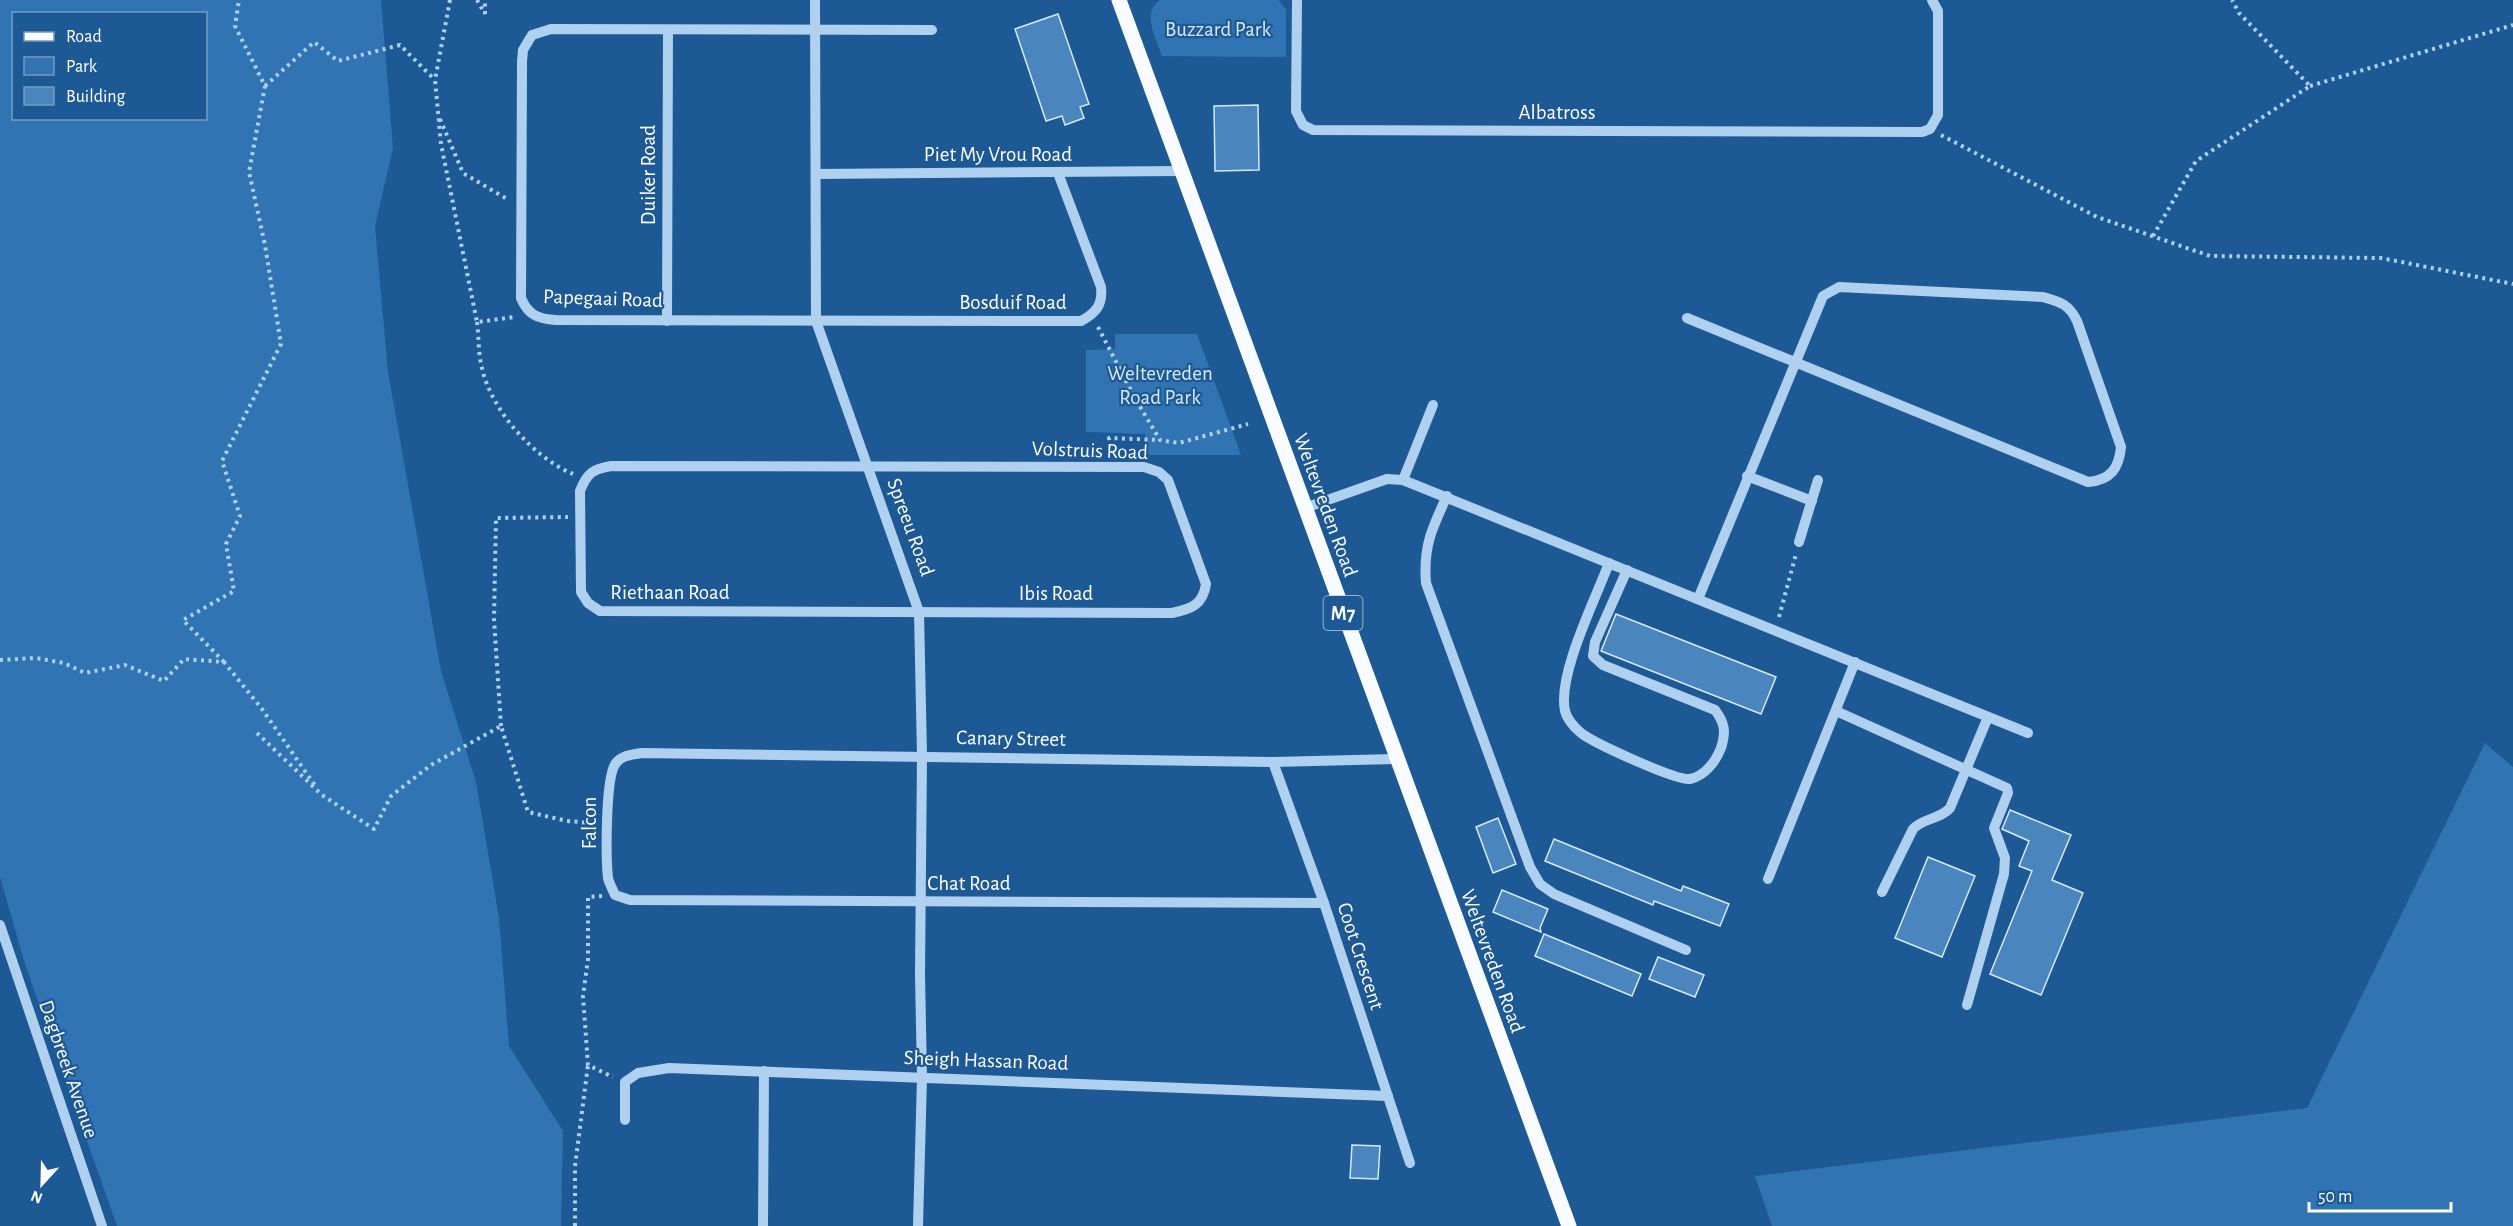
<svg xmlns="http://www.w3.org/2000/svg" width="2513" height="1226" font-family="'Alegreya Sans',sans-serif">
	<rect width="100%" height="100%" fill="#1d5995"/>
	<g fill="#3174b3" fill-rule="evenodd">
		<path d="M0 0H381L393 148 375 226 388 372 441 671 476 782 499 918 509 1046 563 1131 561 1226H117L25 964 0 877ZM14 14H206V118H14Z"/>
		<path d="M1160 0H1279L1286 10V57L1162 56C1156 37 1141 14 1160 0Z"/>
		<path d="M1115 334H1197L1241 455H1148L1145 434 1086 432V350L1115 349Z"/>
		<path d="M2485 743 2513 767V1226H1772L1755 1176 2307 1108Z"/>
	</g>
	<g fill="#4a85be" stroke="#d6e9fb" stroke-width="1.5">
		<path d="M1058 14 1089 104 1080 107 1084 118 1065 125 1062 116 1046 121 1015 29Z"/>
		<path d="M1258 105 1259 170 1215 171 1214 106Z"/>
		<path d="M1616 614 1776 677 1761 714 1601 651Z"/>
		<path d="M2010 810 2071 835 2052 880 2083 893 2041 995 1990 974 2032 871 2019 866 2029 841 2002 829Z"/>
		<path d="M1498 818 1516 864 1493 873 1476 827Z"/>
		<path d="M1554 839 1681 891 1683 886 1729 904 1720 926 1654 901 1653 905 1545 861Z"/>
		<path d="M1928 857 1975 876 1942 957 1895 938Z"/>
		<path d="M1502 890 1548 909 1540 928 1541 932 1493 912Z"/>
		<path d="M1544 934 1641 974 1632 996 1535 956Z"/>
		<path d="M1658 957 1704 975 1695 997 1649 979Z"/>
		<path d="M1352 1145 1380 1146 1378 1179 1350 1178Z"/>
	</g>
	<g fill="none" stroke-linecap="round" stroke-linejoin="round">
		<g stroke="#b0d0ef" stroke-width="4" stroke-dasharray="3 4.5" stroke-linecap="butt">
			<path d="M450 0 435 80 441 144 477 322 515 317"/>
			<path d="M477 0 485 14"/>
			<path d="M485 14V0"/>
			<path d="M265 86 314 42 338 61 400 45 435 80"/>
			<path d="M2310 86 2513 25"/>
			<path d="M440 119 463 173 507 199"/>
			<path d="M1941 135 2097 217 2210 256 2381 258 2513 284"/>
			<path d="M2153 236 2196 161 2310 86 2239 13 2232 0"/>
			<path d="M477 322C479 337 478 353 482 368 491 410 534 458 573 474"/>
			<path d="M1098 327 1136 400 1160 440 1179 443 1248 424"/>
			<path d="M1110 455 1109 438 1159 440"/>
			<path d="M1779 617 1796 554"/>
			<path d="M0 660 36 658 64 663 85 673 125 665 164 681 184 659 224 662 262 709 316 787"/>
			<path d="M224 662 183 620 234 591 226 544 240 516 222 461 281 344 265 245 249 172 265 86 235 26 239 0"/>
			<path d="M501 726 494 619 496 518 568 517"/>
			<path d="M257 733 322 795 374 829 391 796 431 765 501 726 528 812 567 821 593 823"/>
			<path d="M602 896 588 897V959L583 996 588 1065 613 1077"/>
			<path d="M575 1226V1166L588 1065"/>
		</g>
		<g stroke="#b0d0ef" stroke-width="10">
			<path d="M815 0 816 321 919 612 922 756 920 975 922 1077 918 1226"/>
			<path d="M1297 0 1296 111 1303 125 1313 130 1922 132 1930 129 1938 115V11L1932 0"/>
			<path d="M932 30 551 29 532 35 523 50 522 62 521 298C528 315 538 319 556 320L1081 321C1096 313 1103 305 1101 287L1058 173"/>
			<path d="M816 174 1181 171"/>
			<path d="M1687 318 2088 482C2111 480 2119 468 2121 447L2077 321C2069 304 2060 302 2043 297L1839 287 1823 296 1698 599"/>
			<path d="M667 321 668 30"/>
			<path d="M611 466 1144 467 1159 472 1168 480 1206 584C1203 605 1191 609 1172 613L600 611 588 603 581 592 580 491C587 473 593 469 611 466Z"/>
			<path d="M1747 476 1812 501"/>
			<path d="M1403 480 1433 405"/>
			<path d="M1447 496C1432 528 1423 547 1426 583L1530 867 1540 884 1554 894 1686 950"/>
			<path d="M1305 508 1387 479 1403 480 2028 733"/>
			<path d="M1799 542 1818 480"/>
			<path d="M1609 563C1596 598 1557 675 1565 711 1567 719 1574 727 1581 733 1594 743 1676 781 1690 779 1705 776 1716 761 1721 748 1726 732 1725 723 1715 710L1603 665 1593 656 1595 642 1627 570"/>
			<path d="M1836 711 2007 788 2008 793 1994 828 2005 858 2004 874 1967 1005"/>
			<path d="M1273 762 1324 903 1410 1163"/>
			<path d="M1768 879 1855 662"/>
			<path d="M1882 892 1913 829C1923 818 1941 819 1950 808L1988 717"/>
			<path d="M1324 903 630 900 615 895C613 890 609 883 608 878 606 859 605 776 616 763 622 755 632 755 641 753L1273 762 1396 759"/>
			<path d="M0 925 102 1226"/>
			<path d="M625 1120V1082L638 1073 669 1068 1388 1096"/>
			<path d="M763 1226 764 1071"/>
		</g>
		<path stroke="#f8fbff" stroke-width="15" d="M1119 0 1569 1226"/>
	</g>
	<g text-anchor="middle" stroke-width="4.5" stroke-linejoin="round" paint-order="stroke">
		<rect fill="#1d5995" stroke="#bbcddf" stroke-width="1.5" x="1323.5" y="596" width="39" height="34" rx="4.5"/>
		<g font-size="20" font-weight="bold" fill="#fff">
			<text x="1343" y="620">M7</text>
		</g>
		<g font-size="21" fill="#d6e9fb" stroke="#1d5995">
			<text x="1218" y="36">Buzzard Park</text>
			<text x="1160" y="380">Weltevreden<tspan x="1160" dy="24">Road Park</tspan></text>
		</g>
		<g font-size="21" fill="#fff" stroke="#1d5995">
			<text x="1557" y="119">Albatross</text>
			<text x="998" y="161">Piet My Vrou Road</text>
			<text transform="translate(648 175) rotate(-90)" y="7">Duiker Road</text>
			<text transform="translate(603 298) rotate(2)" y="7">Papegaai Road</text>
			<text x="1013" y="309">Bosduif Road</text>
			<text transform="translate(1090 450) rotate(2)" y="7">Volstruis Road</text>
			<text transform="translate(1326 505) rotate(70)" y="7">Weltevreden Road</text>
			<text transform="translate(911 527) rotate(70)" y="7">Spreeu Road</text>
			<text x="670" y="599">Riethaan Road</text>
			<text x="1056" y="600">Ibis Road</text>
			<text transform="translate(1011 738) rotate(1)" y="7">Canary Street</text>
			<text transform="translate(589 823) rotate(-90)" y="7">Falcon</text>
			<text x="969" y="890">Chat Road</text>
			<text transform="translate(1361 956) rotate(72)" y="7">Coot Crescent</text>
			<text transform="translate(1493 961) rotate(70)" y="7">Weltevreden Road</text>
			<text transform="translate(986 1060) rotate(2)" y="7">Sheigh Hassan Road</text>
			<text transform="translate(69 1069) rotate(71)" y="7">Dagbreek Avenue</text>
		</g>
	</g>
	<rect x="12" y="12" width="195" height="108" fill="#1d5995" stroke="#779bbf" stroke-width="1.5"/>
	<rect x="24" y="32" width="30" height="9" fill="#f8fbff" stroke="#779bbf" stroke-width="1.5"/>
	<text x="66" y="42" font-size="18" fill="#ffffff">Road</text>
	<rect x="24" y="57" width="30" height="18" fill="#3174b3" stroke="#779bbf" stroke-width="1.5"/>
	<text x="66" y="72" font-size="18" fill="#ffffff">Park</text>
	<rect x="24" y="87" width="30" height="18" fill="#4a85be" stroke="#779bbf" stroke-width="1.5"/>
	<text x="66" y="102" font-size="18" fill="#ffffff">Building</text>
	<g transform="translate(42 1184) rotate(202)" stroke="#1d5995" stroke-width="4.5" paint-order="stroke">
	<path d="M0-4.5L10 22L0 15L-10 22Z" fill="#ffffff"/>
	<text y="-9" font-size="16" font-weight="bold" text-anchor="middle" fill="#ffffff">N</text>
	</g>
	<path d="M2309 1202v9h142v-9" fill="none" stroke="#ffffff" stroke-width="3"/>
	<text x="2318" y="1202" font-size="18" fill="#ffffff" stroke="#1d5995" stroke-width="4.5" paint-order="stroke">50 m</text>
</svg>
